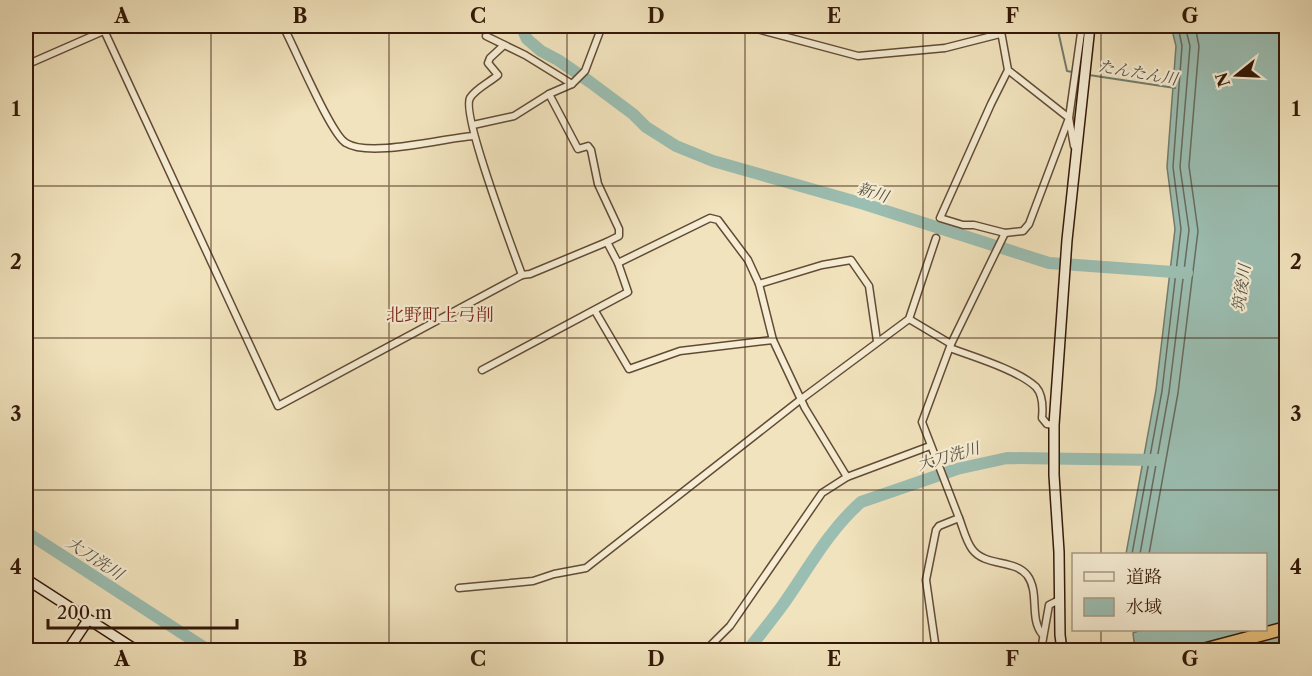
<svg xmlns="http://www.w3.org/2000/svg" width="1312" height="676" font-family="'Libre Caslon Text','Noto Serif JP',serif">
	<rect width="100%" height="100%" fill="#f1e3bd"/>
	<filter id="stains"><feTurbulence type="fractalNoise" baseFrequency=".00333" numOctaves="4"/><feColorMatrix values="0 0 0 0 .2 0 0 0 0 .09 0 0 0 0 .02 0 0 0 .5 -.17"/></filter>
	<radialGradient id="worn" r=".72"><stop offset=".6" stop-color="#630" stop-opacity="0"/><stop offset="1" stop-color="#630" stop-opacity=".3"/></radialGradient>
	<path fill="#9bbeb2" stroke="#717c6e" stroke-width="1.5" d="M1171 26H1286V650H1135L1133 633 1141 630H1266V554H1126L1156 390 1175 229 1167 167 1176 46Z"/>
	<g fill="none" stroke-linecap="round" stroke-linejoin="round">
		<g stroke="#676b5d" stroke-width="1.5">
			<path d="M1132 554 1162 391 1181 229 1173 167 1182 46 1178 26"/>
			<path d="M1140 554 1169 392 1189 230 1180 167 1190 46 1185 26"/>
			<path d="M1149 554 1178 393 1198 231 1189 166 1199 46 1195 26"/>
		</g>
		<g stroke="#717c6e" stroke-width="2">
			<path d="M1057 26 1067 71 1083 74"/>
			<path d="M1089 75 1175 88"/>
		</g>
		<g stroke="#9bbeb2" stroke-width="12">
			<path d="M521 26 527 39 541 51 558 60 590 82 633 114 646 127 676 146 713 161 864 204 1049 263 1187 273"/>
			<path d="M26 532 208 650"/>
			<path d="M748 650C759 636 771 621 782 606 807 571 828 531 861 502L957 469 1007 458 1158 460"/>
		</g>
		<g stroke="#624b35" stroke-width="9">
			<g id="street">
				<path d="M102 26 278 406 522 275 530 274 607 242 618 263 628 292 482 370"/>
				<path d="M283 26C294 46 331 135 346 143 370 158 444 138 473 136"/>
				<path d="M746 26 858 56 945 48 1000 34"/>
				<path d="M1000 26 1008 70 991 104 940 218 963 225H974L1005 233 1023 231 1029 224 1069 118 1008 70"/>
				<path d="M486 36 525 55 572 84"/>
				<path d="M504 45 490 58 488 63 498 75C490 82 475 89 470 98 461 114 513 250 522 275"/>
				<path d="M26 65 115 26"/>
				<path d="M549 94 578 149 588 146 591 150 598 184 619 229V236L607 242"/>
				<path d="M473 125 514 116 549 94 572 84 585 71 602 26"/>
				<path d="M1074 146 1069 118 1082 26"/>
				<path d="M618 263 710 218 718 220 748 260 759 284 773 340 780 355 805 408 847 477"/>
				<path d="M759 284 822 265 851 260 869 286 877 341"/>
				<path d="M595 311 629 369 680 351 773 340"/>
				<path d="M909 319 951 344"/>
				<path d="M950 348C974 357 1018 370 1036 387 1043 395 1043 408 1042 418L1047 424 1054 425"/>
				<path d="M959 518C963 528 966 541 972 549 985 567 1014 559 1027 575 1040 592 1029 618 1042 634"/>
				<path d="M459 588 533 581 554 574 586 568 591 564 800 400 909 319 936 238"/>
				<path d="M706 650 730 626 822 493 847 477 930 446"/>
				<path d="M936 650 926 580 936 530 939 526 959 518 922 422 951 344 1005 233"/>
				<path d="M1041 650 1049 605 1059 600"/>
			</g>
		</g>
		<g stroke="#331808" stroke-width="12">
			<g id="secondary">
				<path d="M26 579 136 650"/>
				<path d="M68 650 88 620"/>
				<path d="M1062 650 1060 635 1059 552 1054 475V425L1067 240 1090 26"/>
			</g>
		</g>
		<g stroke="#331808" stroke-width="15">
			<path id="highway" d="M1203 650 1286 628"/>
		</g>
		<use href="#street" stroke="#f6edd4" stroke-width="6"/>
		<use href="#secondary" stroke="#f6edd4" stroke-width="9"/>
		<use href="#highway" stroke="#e8c27e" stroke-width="12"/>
	</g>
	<path fill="none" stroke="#331808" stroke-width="1.5" stroke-opacity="0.55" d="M211 26V650M389 26V650M567 26V650M745 26V650M923 26V650M1101 26V554M26 186H1286M26 338H1286M26 490H1286M1101 630V650"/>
	<g text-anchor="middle" stroke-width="4.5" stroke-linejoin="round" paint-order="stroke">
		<g font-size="16" font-style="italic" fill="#575244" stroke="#f6edd4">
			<text transform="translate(1138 72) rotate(10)" y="6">たんたん川</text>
			<text transform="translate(873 192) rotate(17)" y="6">新川</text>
			<text transform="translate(1241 288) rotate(-82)" y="6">筑後川</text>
			<text transform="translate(948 456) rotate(-16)" y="6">大刀洗川</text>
			<text transform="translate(95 558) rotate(33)" y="6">大刀洗川</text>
		</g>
		<g font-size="18" fill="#7a1f14" stroke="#f6edd4">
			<text x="440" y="321">北野町上弓削</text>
		</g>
	</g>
	<rect width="1312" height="676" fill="none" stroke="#f1e3bd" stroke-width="66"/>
	<rect x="1072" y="553" width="195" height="78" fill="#f6edd4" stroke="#a89882" stroke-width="1.5"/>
	<rect x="1084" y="572" width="30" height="9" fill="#f6edd4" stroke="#a89882" stroke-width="1.5"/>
	<text x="1126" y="583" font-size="18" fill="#331808">道路</text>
	<rect x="1084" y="598" width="30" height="18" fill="#9bbeb2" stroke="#a89882" stroke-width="1.5"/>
	<text x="1126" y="613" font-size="18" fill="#331808">水域</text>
	<g transform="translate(1237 75) rotate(252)" stroke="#f6edd4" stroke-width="4.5" paint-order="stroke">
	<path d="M0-4.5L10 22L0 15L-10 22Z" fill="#331808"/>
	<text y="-9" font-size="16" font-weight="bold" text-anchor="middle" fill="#331808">N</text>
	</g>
	<path d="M48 619v9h189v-9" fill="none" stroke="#331808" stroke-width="3"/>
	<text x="57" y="619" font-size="18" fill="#331808" stroke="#f6edd4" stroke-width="4.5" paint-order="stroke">200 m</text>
	<rect x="33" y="33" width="1246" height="610" fill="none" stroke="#331808" stroke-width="2"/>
	<g font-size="20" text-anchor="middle" font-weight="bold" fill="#331808">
		<text x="122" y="23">A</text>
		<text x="300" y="23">B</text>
		<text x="478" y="23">C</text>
		<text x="656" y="23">D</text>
		<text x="834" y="23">E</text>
		<text x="1012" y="23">F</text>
		<text x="1190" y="23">G</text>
		<text x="16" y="116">1</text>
		<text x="1296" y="116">1</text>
		<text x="16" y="269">2</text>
		<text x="1296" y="269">2</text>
		<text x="16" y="421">3</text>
		<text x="1296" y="421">3</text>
		<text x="16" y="574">4</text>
		<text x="1296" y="574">4</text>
		<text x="122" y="666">A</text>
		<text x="300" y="666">B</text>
		<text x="478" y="666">C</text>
		<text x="656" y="666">D</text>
		<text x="834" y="666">E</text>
		<text x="1012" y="666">F</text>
		<text x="1190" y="666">G</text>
	</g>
	<rect width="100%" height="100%" filter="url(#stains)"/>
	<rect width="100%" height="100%" fill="url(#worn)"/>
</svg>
